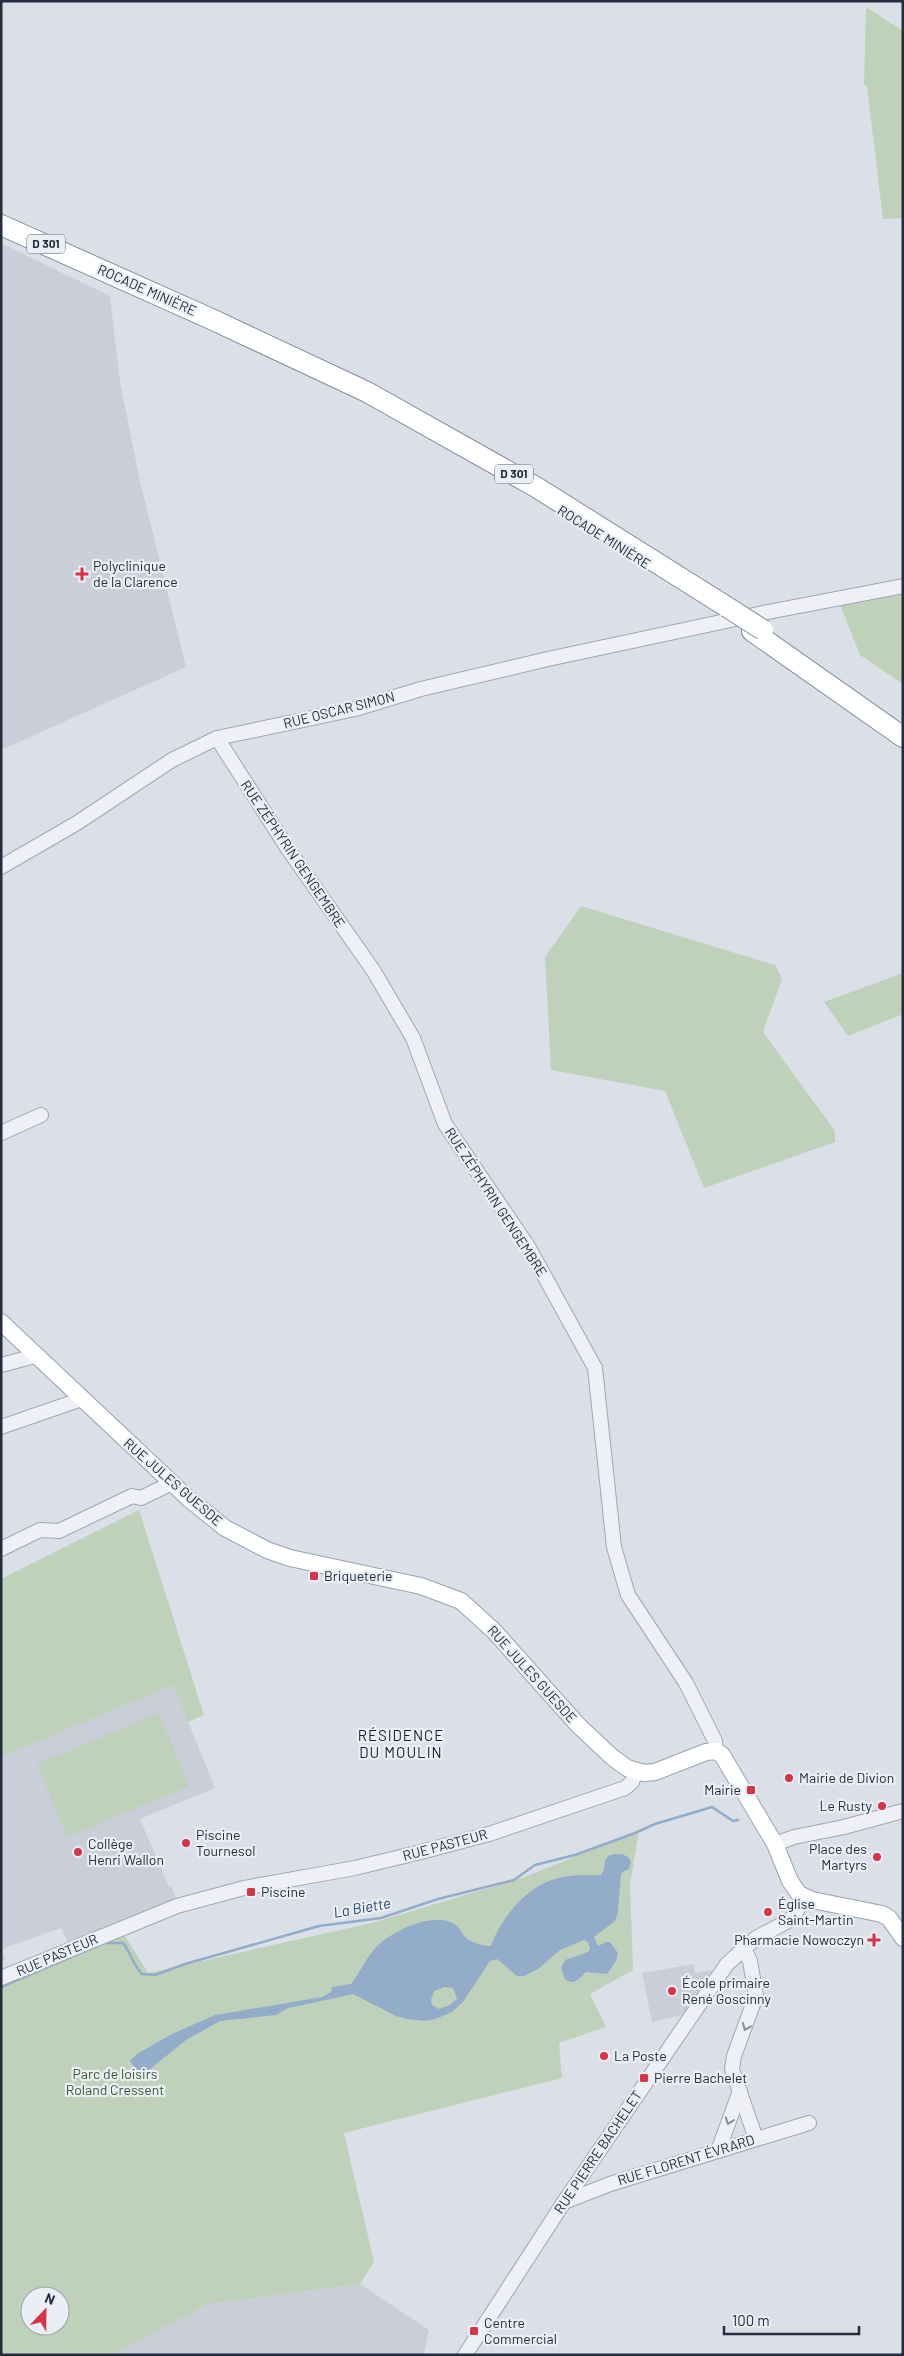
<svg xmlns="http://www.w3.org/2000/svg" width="904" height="2356" font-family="Barlow,sans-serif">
	<rect width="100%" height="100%" fill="#dbdfe7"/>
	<g fill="#c9ced9">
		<path d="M1 243 110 296 120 382 140 481 186 667 1 750Z"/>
		<path d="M173 1685 215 1788 140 1819 168 1885 171 1886 176 1898 68 1942 61 1928 7 1947 2 1950 6 1959 1 1961V1757Z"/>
		<path d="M694 1964 695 1973 713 1970 683 2015 652 2022 642 1973Z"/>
		<path d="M360 2284 429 2330 424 2355H112L208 2304Z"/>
	</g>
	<g fill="#c0d1bb" fill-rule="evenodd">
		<path d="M866 7 903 31V218L883 219 867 86 864 85Z"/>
		<path d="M903 586V684L860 655 838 599Z"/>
		<path d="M581 906 775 965 782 979 763 1032 835 1131V1142L704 1188 665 1091 551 1070 545 957Z"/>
		<path d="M903 973V1014L848 1036 824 1002Z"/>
		<path d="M139 1510 204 1715 188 1722 173 1685 1 1757V1579Z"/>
		<path d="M159 1713 189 1786 67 1837 37 1764Z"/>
		<path d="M639 1831 630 1884 633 1970 590 1994 606 2027 559 2043 562 2078 344 2133 374 2262 360 2284 208 2304 112 2355H1V1984L123 1933 148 1973 372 1923 522 1878ZM30 2296H60V2326H30Z"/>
	</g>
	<path fill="#92acca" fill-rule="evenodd" d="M622 1854 628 1857 631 1862 629 1869 624 1871 621 1874 618 1912 615 1921 594 1937 598 1946 606 1942H610L618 1953 616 1961 607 1974 586 1972C579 1979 574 1986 565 1979L561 1968 565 1960 588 1952 590 1949 588 1942 584 1940 560 1950 538 1969 524 1976H517L497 1959 490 1961 463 2002 452 2012 438 2018 427 2021 406 2019 396 2016 353 1994 345 1996 288 2008 276 2015 220 2021 186 2040 149 2070 139 2074 130 2061 137 2054 172 2034 215 2015 322 1997 331 1992 332 1987 351 1984C361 1971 366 1958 377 1946 393 1931 433 1911 454 1924 460 1927 462 1934 466 1938 470 1942 486 1947 491 1946 493 1942 494 1937 497 1932 513 1903 537 1879 570 1876 581 1874 591 1876 601 1875 609 1864 598 1853 622 1854ZM445 1987 453 1988 457 1999 450 2005 439 2009 432 2005 431 2000 434 1991Z"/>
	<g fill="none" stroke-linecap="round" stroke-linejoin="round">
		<path stroke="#92acca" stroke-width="2.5" d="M1 1987 104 1943H123C131 1953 133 1965 142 1974L155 1975 185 1964 319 1926 381 1918 438 1899 514 1880 535 1865 575 1855 635 1833 655 1824 712 1807 733 1821 738 1820"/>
		<g stroke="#a0a6b1" stroke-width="16">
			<g id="minor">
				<path d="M217 738 288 849 373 970 413 1038 445 1124 529 1248 595 1368 614 1547 628 1595 686 1683 715 1741 716 1751"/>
				<path d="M1 867 77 823 172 760 217 738 355 709 421 689 548 659 768 612 903 586"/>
				<path d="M1 1133 41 1115"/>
				<path d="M1 1365 35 1356"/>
				<path d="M1 1427 82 1399"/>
				<path d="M1 1549 40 1530 59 1531 132 1496 141 1498 172 1483"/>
				<path d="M775 1844 794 1837 844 1827 903 1811"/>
				<path d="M744 1948 750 1961 756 1996 734 2056 732 2069 756 2139"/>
				<path d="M1 1978 177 1906 244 1888 355 1868 421 1852 489 1834 625 1788 632 1782 636 1771"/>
				<path d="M718 2151 740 2091"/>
				<path d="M564 2202 610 2184 809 2123"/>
				<path d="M465 2355 564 2202 727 1964 756 1938 790 1920 795 1915 803 1897"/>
			</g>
		</g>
		<g stroke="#99a3b3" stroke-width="18">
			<path id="major" d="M1 1322 189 1499 225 1528 267 1550 290 1558 421 1586 461 1601 494 1631 578 1725 612 1757 627 1768 644 1773 655 1772 706 1752 716 1751 722 1755 775 1844 790 1881 799 1894 812 1900 882 1914 889 1918 903 1938"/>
		</g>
		<g stroke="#818c9e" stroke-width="22">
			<g id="highway">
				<path d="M1 225 209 318 367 392 536 487 727 607"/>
				<path d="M752 631 903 737"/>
			</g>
		</g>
		<use href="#minor" stroke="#eef0f5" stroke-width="14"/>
		<use href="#major" stroke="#fff" stroke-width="16"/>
		<use href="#highway" stroke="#fff" stroke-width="20"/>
		<g stroke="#818c9e" stroke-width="22" stroke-linecap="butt">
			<path id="highway-bridge" d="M727 607 763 630"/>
		</g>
		<use href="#highway-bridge" stroke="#fff" stroke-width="20"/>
	</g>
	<defs><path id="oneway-chevron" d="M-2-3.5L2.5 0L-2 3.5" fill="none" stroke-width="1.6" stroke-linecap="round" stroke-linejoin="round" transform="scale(1.25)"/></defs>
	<g stroke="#898e9a">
		<use href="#oneway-chevron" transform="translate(746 2027) rotate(112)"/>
		<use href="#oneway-chevron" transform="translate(729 2121) rotate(110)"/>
	</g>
	<g fill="#d83448" stroke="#eaeef5" stroke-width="2">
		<path d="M79.5 566.5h5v5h5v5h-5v5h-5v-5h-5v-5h5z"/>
		<rect x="309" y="1571" width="10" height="10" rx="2.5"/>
		<circle cx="789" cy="1778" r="5"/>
		<rect x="746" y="1785" width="10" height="10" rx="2.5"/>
		<circle cx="882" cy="1806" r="5"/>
		<circle cx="186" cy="1843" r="5"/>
		<circle cx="78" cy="1852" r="5"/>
		<circle cx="877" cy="1857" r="5"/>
		<rect x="246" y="1887" width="10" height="10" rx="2.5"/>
		<circle cx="768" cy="1912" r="5"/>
		<path d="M871.5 1932.5h5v5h5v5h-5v5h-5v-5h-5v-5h5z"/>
		<circle cx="672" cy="1991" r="5"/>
		<circle cx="604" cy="2056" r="5"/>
		<rect x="639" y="2073" width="10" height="10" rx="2.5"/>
		<rect x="469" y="2326" width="10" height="10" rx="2.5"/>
	</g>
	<g text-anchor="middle" stroke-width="4.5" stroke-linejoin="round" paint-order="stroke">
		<g fill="#eaeef5" stroke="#5f6775" stroke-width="1">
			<rect x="27" y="234.5" width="38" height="19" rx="4"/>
			<rect x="495" y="464.5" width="38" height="19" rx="4"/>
		</g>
		<g font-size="12" font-weight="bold" fill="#242d3e">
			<text x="46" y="248">D 301</text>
			<text x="514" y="478">D 301</text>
		</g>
		<g font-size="14" fill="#242d3e" stroke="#eaeef5">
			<text transform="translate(147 290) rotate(24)" y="5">ROCADE MINIÈRE</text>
			<text transform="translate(604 537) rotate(32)" y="5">ROCADE MINIÈRE</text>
			<text transform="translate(339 710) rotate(-14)" y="5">RUE OSCAR SIMON</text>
			<text transform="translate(293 854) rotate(56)" y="5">RUE ZÉPHYRIN GENGEMBRE</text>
			<text transform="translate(496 1202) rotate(57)" y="5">RUE ZÉPHYRIN GENGEMBRE</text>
			<text transform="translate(173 1482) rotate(41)" y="5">RUE JULES GUESDE</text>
			<text transform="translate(532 1674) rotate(48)" y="5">RUE JULES GUESDE</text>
			<text transform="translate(445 1845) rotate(-15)" y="5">RUE PASTEUR</text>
			<text transform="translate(57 1955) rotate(-23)" y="5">RUE PASTEUR</text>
			<text transform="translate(598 2152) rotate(-56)" y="5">RUE PIERRE BACHELET</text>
			<text transform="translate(686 2160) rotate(-17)" y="5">RUE FLORENT ÉVRARD</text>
		</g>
		<g font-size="14" fill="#242d3e" stroke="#eaeef5" text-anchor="start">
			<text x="93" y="571">Polyclinique<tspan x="93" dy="16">de la Clarence</tspan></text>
			<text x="324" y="1581">Briqueterie</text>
			<text x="799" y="1783">Mairie de Divion</text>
			<text x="741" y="1795" text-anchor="end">Mairie</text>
			<text x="872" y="1811" text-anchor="end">Le Rusty</text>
			<text x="196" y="1840">Piscine<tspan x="196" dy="16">Tournesol</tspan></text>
			<text x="88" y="1849">Collège<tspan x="88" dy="16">Henri Wallon</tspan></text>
			<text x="867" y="1854" text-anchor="end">Place des<tspan x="867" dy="16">Martyrs</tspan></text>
			<text x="261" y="1897">Piscine</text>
			<text x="778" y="1909">Église<tspan x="778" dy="16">Saint-Martin</tspan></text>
			<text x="864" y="1945" text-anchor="end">Pharmacie Nowoczyn</text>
			<text x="682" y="1988">École primaire<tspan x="682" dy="16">René Goscinny</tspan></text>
			<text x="614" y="2061">La Poste</text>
			<text x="654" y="2083">Pierre Bachelet</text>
			<text x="484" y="2328">Centre<tspan x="484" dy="16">Commercial</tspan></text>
		</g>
		<g font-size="14" fill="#375b30" stroke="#eaeef5">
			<text x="115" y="2079">Parc de loisirs<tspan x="115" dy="16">Roland Cressent</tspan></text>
		</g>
		<g font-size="15" letter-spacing="1" fill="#171e2e" stroke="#eaeef5">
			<text x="401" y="1741">RÉSIDENCE<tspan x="401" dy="17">DU MOULIN</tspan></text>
		</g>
		<g font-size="15" font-style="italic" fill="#2b4a74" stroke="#eaeef5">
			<text transform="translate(362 1908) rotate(-10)" y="5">La Biette</text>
		</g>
	</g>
	<rect width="904" height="2356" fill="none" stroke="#242d3e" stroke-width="5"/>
	<g transform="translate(45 2311) rotate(22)"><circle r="24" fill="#eaeef5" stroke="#9ba1ac"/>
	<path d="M0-4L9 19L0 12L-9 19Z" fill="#d83448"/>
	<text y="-8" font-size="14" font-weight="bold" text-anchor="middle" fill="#242d3e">N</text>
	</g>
	<path d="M724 2326v8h135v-8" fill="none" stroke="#242d3e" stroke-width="2.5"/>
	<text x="732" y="2326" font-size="15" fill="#242d3e" stroke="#eaeef5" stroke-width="4" paint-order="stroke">100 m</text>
</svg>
